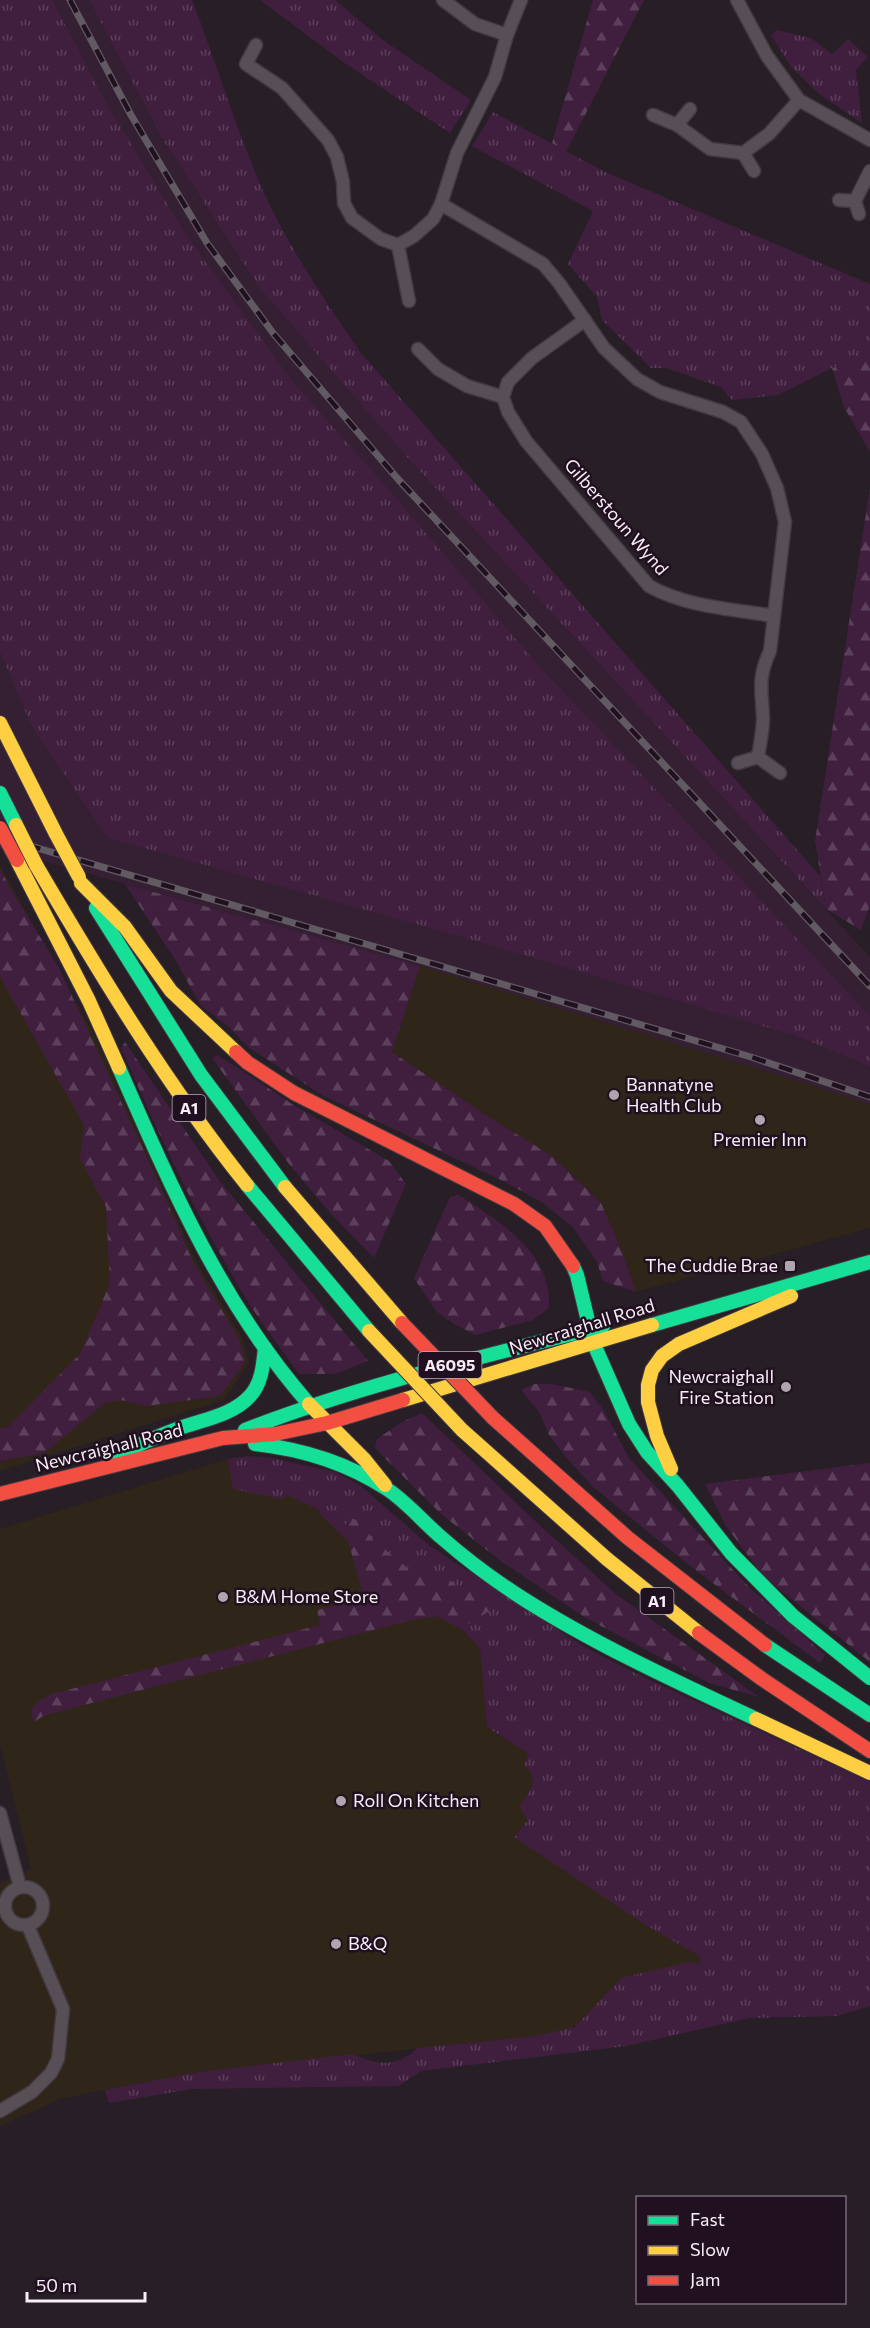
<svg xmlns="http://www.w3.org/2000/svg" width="870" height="2328" font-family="Commissioner,sans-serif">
	<defs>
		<pattern id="grass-tufts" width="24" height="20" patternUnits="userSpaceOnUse" patternTransform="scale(1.5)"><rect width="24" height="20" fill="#401e3e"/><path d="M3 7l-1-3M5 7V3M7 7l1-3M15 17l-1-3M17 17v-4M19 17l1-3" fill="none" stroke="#5c3f5b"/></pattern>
		<pattern id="forest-firs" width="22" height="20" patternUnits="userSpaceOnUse" patternTransform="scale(1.5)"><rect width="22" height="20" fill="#401e3e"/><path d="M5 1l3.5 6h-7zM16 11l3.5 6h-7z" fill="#5c3f5b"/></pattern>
	</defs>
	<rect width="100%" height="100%" fill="#271e26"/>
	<g fill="#302519">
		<path d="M0 865 94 1035 196 1261 242 1337 249 1363 224 1400 0 1471Z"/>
		<path d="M420 966 801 1082 870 1105V1228L636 1292 620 1246 601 1202 552 1156 492 1119 392 1052Z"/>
		<path d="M228 1459 334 1491 416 1619 438 1616 464 1631 480 1649 487 1727 529 1754V1768L532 1772 533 1785 526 1798 529 1820 514 1837 644 1924 699 1956 701 1959 698 1964 568 2030 536 2036 199 2072 60 2099 0 2126V1883L31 1869 0 1745V1529Z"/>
	</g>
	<path fill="#352033" d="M0 0H89L162 138 261 290 406 456 870 957V1105L801 1082 420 966 0 849Z"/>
	<g fill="url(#grass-tufts)">
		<path d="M0 0H52L108 106 184 232 292 381 403 506 536 663 870 1016V1066L797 1036 473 940 108 838 32 727 0 651Z"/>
		<path d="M89 0H192C214 57 232 116 255 172 282 237 321 296 361 353L820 876 826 909 406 456 261 290 162 138Z"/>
		<path d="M260 0H335L383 40 471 100 450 133 346 64Z"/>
		<path d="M777 30 811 38 832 54 848 39 868 57 856 70 862 123 819 94 791 67 771 35Z"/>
		<path d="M493 112 605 172 870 284V356L832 368 778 395 732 400 721 387 666 368H651L602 320 597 297 568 264 593 211 472 146Z"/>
		<path d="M248 1456 271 1458 335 1472 361 1486 430 1546 583 1646 637 1674 870 1782V2006L837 2016 750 2018 626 2046 421 2071 399 2086 192 2089 109 2103 105 2090 199 2072 353 2054C378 2066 397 2067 418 2048L536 2036 575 2027 621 1978 689 1962 698 1964 701 1959 699 1956 644 1924 514 1837 528 1820 519 1806C530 1794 541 1777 524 1765L529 1754 487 1727 480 1649 464 1631 437 1616 416 1619 374 1630 348 1541 320 1514 318 1509 287 1495 281 1499 233 1489 228 1459Z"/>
	</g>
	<g fill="url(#forest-firs)">
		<path d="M593 0H644L566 152 552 143Z"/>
		<path d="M870 356V452L844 407 832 368Z"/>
		<path d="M870 488V905L861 930 826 909 815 841Z"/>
		<path d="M0 868 10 888 59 968 157 1179 193 1262 239 1339 245 1362 220 1396 146 1406 121 1400 105 1403 44 1453 0 1461V1428L8 1427 80 1354 110 1283 106 1207 80 1159 84 1125 0 977Z"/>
		<path d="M125 884 420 966 392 1052 492 1119 552 1156 601 1203 620 1246 636 1292 603 1281 597 1262 573 1227 543 1203 507 1183 322 1095 248 1047 228 1026 201 1006 176 961Z"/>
		<path d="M125 1042 219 1180 368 1361 336 1374H299C281 1348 260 1322 244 1295 196 1216 158 1133 121 1048Z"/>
		<path d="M218 1055 292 1104 389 1161 406 1184 374 1258 331 1214 289 1164 212 1058Z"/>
		<path d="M459 1195C501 1223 552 1252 549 1308L533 1320 476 1335 454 1324 436 1311 414 1278 450 1197Z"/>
		<path d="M534 1384H552L590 1392 604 1411 629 1458 750 1588 825 1655 820 1663 690 1566 593 1487 565 1456 549 1435 539 1412 521 1390Z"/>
		<path d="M422 1413 534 1520 616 1594 759 1697 709 1683 586 1618 502 1562 441 1514 375 1448 377 1439 402 1422Z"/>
		<path d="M870 1463V1662L764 1577 726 1526 705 1484Z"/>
		<path d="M351 1518 362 1522 373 1540 406 1567 424 1568 445 1575 456 1586 480 1596 494 1608 470 1623 456 1627 438 1616 416 1619 45 1715 34 1722C26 1706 39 1701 52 1694L320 1625 317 1610 364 1598 344 1526Z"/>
	</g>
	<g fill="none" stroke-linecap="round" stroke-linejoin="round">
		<g stroke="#413a41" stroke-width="15">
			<g id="street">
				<path d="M443 0 475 24 507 35"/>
				<path d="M737 0 767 56 799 100 870 140"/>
				<path d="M256 45 246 64 282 88 328 140 337 157 343 182 344 203 352 218 381 239 398 245 414 236 433 219 441 204 457 153 495 77 507 35 521 0"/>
				<path d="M653 115 677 125 710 149 743 153 769 134 799 100"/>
				<path d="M677 125 690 109"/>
				<path d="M743 153 754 171"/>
				<path d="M839 200 855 201"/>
				<path d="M441 204 543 264 559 283 604 348 637 379 660 392 723 412 741 422 762 454 777 488 785 522 770 651C757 679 762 690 763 718 763 731 760 744 758 757"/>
				<path d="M859 214 855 201 870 171"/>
				<path d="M398 245 409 301"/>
				<path d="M585 320 532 358 508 382 503 397 508 412 526 441 649 586C686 607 733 609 774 616"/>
				<path d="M418 349 438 369 467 386 503 397"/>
				<path d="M738 763 758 757 780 773"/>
				<path d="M0 1813 20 1887"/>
				<circle cx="24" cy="1906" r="19"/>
				<path d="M0 2111 32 2092 51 2073 58 2059 63 2009 28 1926"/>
			</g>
		</g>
		<g stroke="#413a41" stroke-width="16">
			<g id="fast">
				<path d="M0 793 16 825"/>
				<path d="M96 908 201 1075 285 1187"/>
				<path d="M119 1068C171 1187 222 1305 309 1404"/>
				<path d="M247 1185 369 1331"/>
				<path d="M573 1266 577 1275 593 1342 629 1424 647 1452 678 1486 731 1553 793 1616 870 1678"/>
				<path d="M652 1325 870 1262"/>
				<path d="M245 1430C361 1385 482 1357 603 1326"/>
				<path d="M255 1444C302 1449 347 1463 387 1489 408 1503 423 1522 442 1538 467 1560 494 1580 522 1598 596 1645 677 1682 756 1719"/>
				<path d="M117 1455C137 1446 157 1436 177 1429 201 1420 232 1416 250 1396 262 1383 263 1365 265 1348"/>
				<path d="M765 1645 870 1715"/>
			</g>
		</g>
		<g stroke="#413a41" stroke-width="16">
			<g id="slow">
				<path d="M0 723 56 834"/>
				<path d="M17 860 89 1001 119 1068"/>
				<path d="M36 865C101 976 167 1085 247 1185"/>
				<path d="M81 883 125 927 171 991 236 1052"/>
				<path d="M285 1187 402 1323"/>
				<path d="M403 1400 652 1325"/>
				<path d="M309 1404 365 1460 385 1485"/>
				<path d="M462 1430 607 1559 699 1633"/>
				<path d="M671 1469 657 1436 648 1402V1385L652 1370 662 1356 679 1344 791 1296"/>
				<path d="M756 1719 870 1773"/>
			</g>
		</g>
		<g stroke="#413a41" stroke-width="16">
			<g id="jam">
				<path d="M236 1052 248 1063 294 1093 514 1204 545 1226 573 1266"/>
				<path d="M493 1418 628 1538 765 1645"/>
				<path d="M0 1494 223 1438 275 1434 327 1423 403 1400"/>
				<path d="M699 1633 762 1679 870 1751"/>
			</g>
		</g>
		<use href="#street" stroke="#584f56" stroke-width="12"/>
		<use href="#fast" stroke="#16e098" stroke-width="14"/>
		<use href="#slow" stroke="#ffcf43" stroke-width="14"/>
		<use href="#jam" stroke="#f24e42" stroke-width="14"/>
		<g stroke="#625a62" stroke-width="7">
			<g id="rail">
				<path d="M70 0 131 115 207 243 273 333 397 478 870 986"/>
				<path d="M0 837 751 1057 870 1097"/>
			</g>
		</g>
		<use href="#rail" stroke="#211120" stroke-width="4.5" stroke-dasharray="14" stroke-linecap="butt"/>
		<g stroke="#413a41" stroke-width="16" stroke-linecap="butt">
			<g id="slow-bridge">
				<path d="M16 825 36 865"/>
				<path d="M56 834 79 877"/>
				<path d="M369 1331 462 1430"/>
			</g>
		</g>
		<g stroke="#413a41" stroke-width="16" stroke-linecap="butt">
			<g id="jam-bridge">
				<path d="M0 828 17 860"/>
				<path d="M402 1323 493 1418"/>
			</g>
		</g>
		<use href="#slow-bridge" stroke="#ffcf43" stroke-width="14"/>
		<use href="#jam-bridge" stroke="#f24e42" stroke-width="14"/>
	</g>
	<g fill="#b0a5ae" stroke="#211120" stroke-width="2">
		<circle cx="614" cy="1095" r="6"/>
		<circle cx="760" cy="1120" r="6"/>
		<rect x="784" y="1260" width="12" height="12" rx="3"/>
		<circle cx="786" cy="1387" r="6"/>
		<circle cx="223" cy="1597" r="6"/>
		<circle cx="341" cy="1801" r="6"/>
		<circle cx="336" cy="1944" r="6"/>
	</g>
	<g text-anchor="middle" stroke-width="5" stroke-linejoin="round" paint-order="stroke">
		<g fill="#211120" stroke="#b8abb6" stroke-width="1.5">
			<rect x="172.5" y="1095" width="33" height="26" rx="4.5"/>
			<rect x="418.5" y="1352" width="63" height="26" rx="4.5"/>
			<rect x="640.5" y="1588" width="33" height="26" rx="4.5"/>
		</g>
		<g font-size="16" font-weight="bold" fill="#f9edf7">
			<text x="189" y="1114">A1</text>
			<text x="450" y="1371">A6095</text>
			<text x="657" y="1607">A1</text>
		</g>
		<g font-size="18" fill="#f9edf7" stroke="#211120">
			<text transform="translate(616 517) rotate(49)" y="6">Gilberstoun Wynd</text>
			<text transform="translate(582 1327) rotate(-17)" y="6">Newcraighall Road</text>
			<text transform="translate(109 1448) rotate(-14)" y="6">Newcraighall Road</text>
		</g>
		<g font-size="18" fill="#f9edf7" stroke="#211120" text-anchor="start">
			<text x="626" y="1091">Bannatyne<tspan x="626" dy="21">Health Club</tspan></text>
			<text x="760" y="1146" text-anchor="middle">Premier Inn</text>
			<text x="778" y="1272" text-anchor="end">The Cuddie Brae</text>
			<text x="774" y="1383" text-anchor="end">Newcraighall<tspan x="774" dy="21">Fire Station</tspan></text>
			<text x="235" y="1603">B&amp;M Home Store</text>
			<text x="353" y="1807">Roll On Kitchen</text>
			<text x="348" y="1950">B&amp;Q</text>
		</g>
	</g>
	<rect x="636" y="2196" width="210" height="108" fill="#211120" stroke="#776976" stroke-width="1.5"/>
	<rect x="648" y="2216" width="30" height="9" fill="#16e098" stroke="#776976" stroke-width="1.5"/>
	<text x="690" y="2226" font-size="18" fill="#f9edf7">Fast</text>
	<rect x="648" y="2246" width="30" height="9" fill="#ffcf43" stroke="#776976" stroke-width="1.5"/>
	<text x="690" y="2256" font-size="18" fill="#f9edf7">Slow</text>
	<rect x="648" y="2276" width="30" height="9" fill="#f24e42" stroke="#776976" stroke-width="1.5"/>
	<text x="690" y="2286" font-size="18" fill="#f9edf7">Jam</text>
	<path d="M27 2292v9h118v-9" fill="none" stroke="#f9edf7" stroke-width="3"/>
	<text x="36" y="2292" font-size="18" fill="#f9edf7" stroke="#211120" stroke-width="4.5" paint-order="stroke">50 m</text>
</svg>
